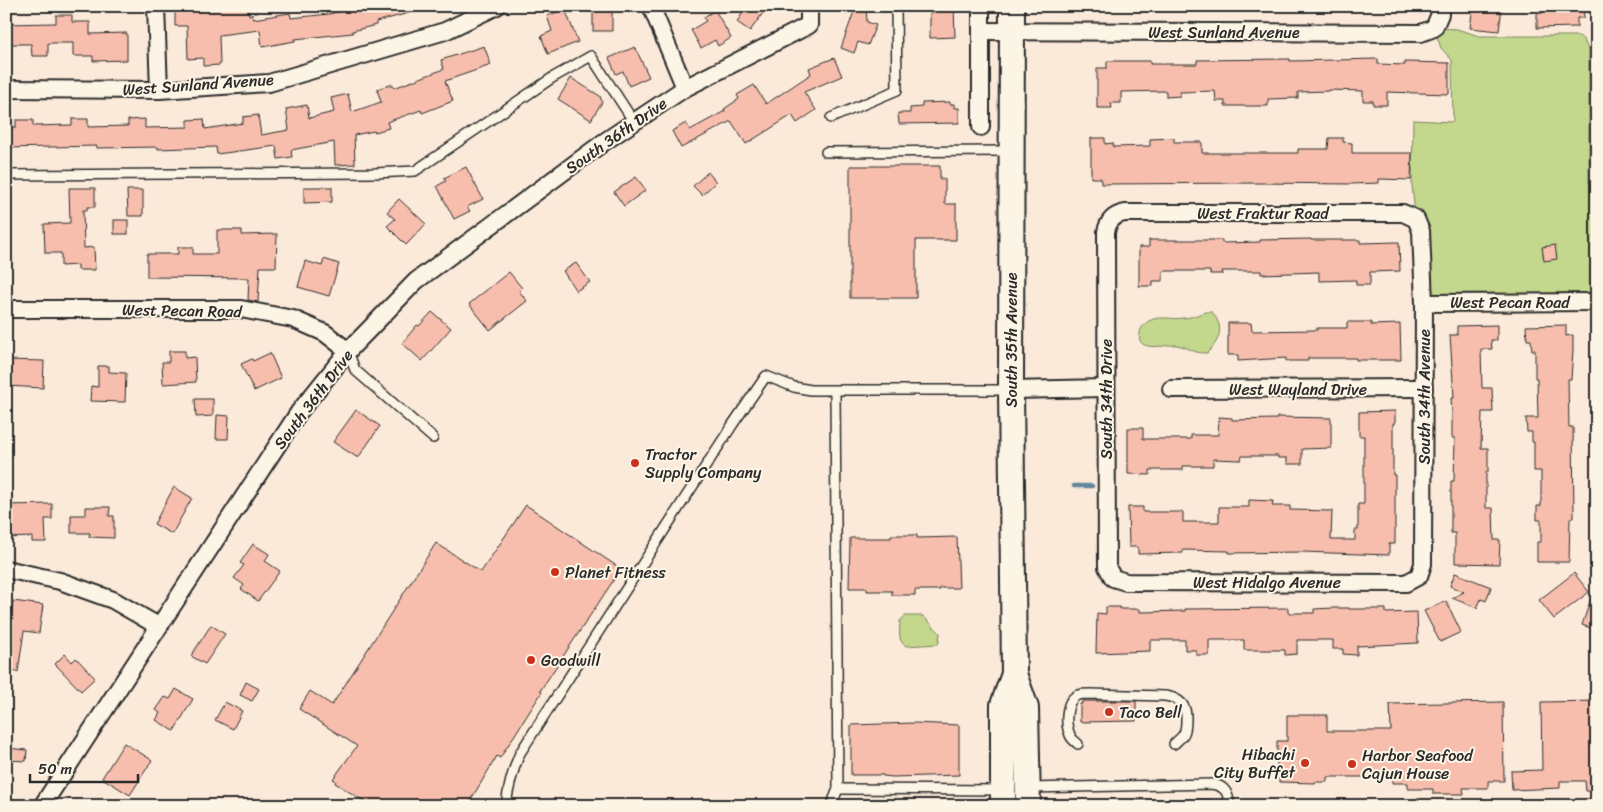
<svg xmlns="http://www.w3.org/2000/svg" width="1603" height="812" font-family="Sriracha,sans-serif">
	<rect width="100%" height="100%" fill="#fbeada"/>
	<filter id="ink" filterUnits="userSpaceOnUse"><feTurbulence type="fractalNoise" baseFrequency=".02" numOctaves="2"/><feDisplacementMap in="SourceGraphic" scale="10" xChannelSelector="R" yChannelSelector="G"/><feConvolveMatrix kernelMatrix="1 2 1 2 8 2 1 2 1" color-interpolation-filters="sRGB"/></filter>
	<g filter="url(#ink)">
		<g fill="#c4d88d" stroke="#78825c">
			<path d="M1434 28 1457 29 1479 36H1579L1584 40 1589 52V182L1597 198V302L1424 303 1412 185 1413 120 1453 122 1452 60 1441 48Z"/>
			<path d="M1206 312H1212C1225 328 1220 340 1207 353 1194 354 1189 347 1177 345 1167 344 1135 354 1140 333 1140 329 1145 323 1149 321 1159 315 1173 320 1183 318 1191 318 1199 314 1206 312Z"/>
			<path d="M905 616H923L940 633 939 641 938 644 906 646C897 641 900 630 900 621Z"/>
		</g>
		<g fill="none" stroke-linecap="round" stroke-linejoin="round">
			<path stroke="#63889d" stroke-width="4.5" d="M1074 486H1092"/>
		</g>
		<g fill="#f7bead" stroke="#2b2b2b">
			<path d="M202 6V8L215 6H248L249 15 252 14 253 19 290 13 291 18 329 14 361 6H419L420 10 376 22V25L352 31 353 33 295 39V41L262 47 260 30 219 35 220 65 203 66V58L188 59 187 26H175V7Z"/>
			<rect x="593" y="6" width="19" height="25"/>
			<path d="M747 6H768L750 31 737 22Z"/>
			<path d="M856 6H866L867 22 876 25 868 45 858 42 854 53 841 48Z"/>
			<path d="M930 6H954L955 37 930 38Z"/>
			<path d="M1473 6 1502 7 1499 31 1470 28Z"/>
			<path d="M1542 6H1583L1584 18H1577V27L1537 28V14L1542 13Z"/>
			<path d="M565 9 578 42 548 54 541 36 552 31 547 16Z"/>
			<path d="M715 10 731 38 718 46 715 40 701 48 691 30 706 21 704 17Z"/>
			<path d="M56 15H72V22H90V34L127 33V60L93 61V56H73V43H48V56H32L31 44H6V24L56 23Z"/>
			<path d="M484 46 491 65 445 81 453 101 422 113 421 110 387 122 389 128 375 132 374 131 354 135 355 164 335 165 334 142 291 150 292 157 278 159 276 146 217 154 216 147 158 149V147L97 148V146L6 148V127H16V120H33V126L72 125V119H88V127L128 126V120L145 119V128L188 127V120L204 119 205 129 243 123V117L258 115 261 135 289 130 286 109 307 105 309 118 334 112 331 98 348 94 352 112 381 102 377 89 392 84 394 88 444 69 441 60Z"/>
			<path d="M635 47 649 77 629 86 623 71 616 74 609 58Z"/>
			<path d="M834 58 842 76 804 92 816 110 797 123 792 115 746 144 731 121 681 148 672 131 686 123 690 130 725 111 724 109 739 99 737 95 754 85 766 104 811 74 809 68Z"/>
			<path d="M1290 59V61L1378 59V64L1405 65V62L1449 63V94L1387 92V105H1373V101H1363V91L1328 90V91L1298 92V98L1268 99V106H1225V101H1216L1215 91 1180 92V96L1166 97V91L1121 92V103H1111L1112 108H1097V68H1107V61H1150V64H1197V60Z"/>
			<path d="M571 78 600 96 602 102 591 120 558 99Z"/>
			<path d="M950 102V104H954V108H959V123L899 124 898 113H910V108L922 107V103Z"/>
			<path d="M1091 138H1105V144L1113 143V147L1150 146V139L1174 138V142H1202V153H1298V149H1328L1329 138H1343V142L1352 143V153H1412L1411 180 1379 179V183L1351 184 1261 183 1101 184V178H1091Z"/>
			<path d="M850 166H940V179H945V204H956V240H916V298H850Z"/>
			<path d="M466 167 483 199 467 207 470 211 454 219 437 186 446 181 444 178Z"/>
			<path d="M708 172 716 182 702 195 693 186Z"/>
			<path d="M636 177 646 190 624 206 614 192Z"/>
			<path d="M304 187H332V202L304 203Z"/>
			<path d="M69 188H95V207H87V210H83L84 248 94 247 95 270H78V265L61 266V253H45L44 224 70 223Z"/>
			<path d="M127 190H143V216H128Z"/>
			<path d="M399 199 426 224 406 245 387 226 395 219 387 212Z"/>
			<rect x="114" y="220" width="14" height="14"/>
			<path d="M217 230H242V235L277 234 276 267H260L258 302 248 300 249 278 147 277V254H178V247H193V254H217Z"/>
			<path d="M1311 239V240H1360V243L1399 242 1400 271 1370 272V285H1356V280L1319 281V272L1261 274V271H1222L1223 274H1210V271H1163V281H1153V286H1139V247H1149V240H1222V243L1260 242V240Z"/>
			<path d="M1555 245 1557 259 1544 261 1542 247Z"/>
			<path d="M324 259 339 264 329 296 298 287 305 261 322 266Z"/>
			<path d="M576 263 590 282 576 291 563 271Z"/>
			<path d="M509 272 522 288 519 291 527 301 490 330 469 304Z"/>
			<path d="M432 312 451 328 422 361 402 343 417 325 419 326Z"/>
			<path d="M1347 322H1371V325L1400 324 1401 360H1356V358H1308V361H1286V358L1238 361V355H1228V323H1251L1252 331 1317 330V328H1347Z"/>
			<path d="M1497 325V340H1491L1492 349H1481L1482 388H1492L1493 412H1482L1481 448H1488V472H1486V508H1493L1494 540H1500L1499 564 1455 563V533H1451V481H1454L1455 438H1452V413L1451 398H1454L1450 335H1457V326Z"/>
			<path d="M1566 325V336L1573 335V350L1571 379H1568L1569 427H1573L1574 518H1570L1569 562H1537V542H1541V520H1537V506H1541V471H1534V442H1532V432H1527L1526 418H1538L1537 378H1535V350H1532L1531 340H1527L1526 326Z"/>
			<path d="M169 351H185V358L195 357 196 382 163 384 162 362H169Z"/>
			<path d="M270 353 281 378 254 391 241 364 252 359 253 361Z"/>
			<path d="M6 360 44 361 43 388 6 386Z"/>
			<path d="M98 366H109V372L126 373 125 402 90 401 91 386 98 387Z"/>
			<path d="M195 399H213V416L196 417Z"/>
			<path d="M356 410 380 426 358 458 333 442Z"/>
			<path d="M1395 411V423H1393V475H1395V544H1389V555L1302 552 1229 553V551L1183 550V553L1138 554V547H1129L1128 507H1143V512H1183V522H1219V507H1249V500L1273 501 1272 506H1290V510L1332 511 1331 540H1355V530H1358V504H1364V436H1359V412Z"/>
			<path d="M217 415 229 416 228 439H216Z"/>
			<path d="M1219 417 1232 418V420L1277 419V417L1331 418V448L1302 449V464H1287V458H1278V456H1242L1241 460 1213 459V466H1183V470H1150V475L1128 474V428H1143V439H1191V435H1218Z"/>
			<path d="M174 487 192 498 172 534 154 524Z"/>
			<path d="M52 504V519H45L46 542H32V537L6 538V505Z"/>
			<path d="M526 505 621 569 540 691 542 692 500 758 497 756 467 806H372L335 783 336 781 333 779 357 746 299 709 310 691 332 705 436 543 481 572Z"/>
			<path d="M86 507H110L109 516H114V538L89 537 90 533H71V515H86Z"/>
			<path d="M891 535H917V538L957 537 959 588H940V590H915V595H892V591H867V588H849L850 538H891Z"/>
			<path d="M253 544 269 554 265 561 280 571 258 601 241 589 244 585 234 578 244 565 240 563Z"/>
			<path d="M1455 573 1491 587 1486 601 1481 599 1477 608 1452 598 1464 592 1450 586Z"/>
			<path d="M1574 573 1589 592 1554 619 1539 600Z"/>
			<path d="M1595 587H1597V630L1582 625Z"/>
			<path d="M13 601 43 605 39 633 24 631 18 672 6 671V630H9Z"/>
			<path d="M1446 601 1461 632 1440 642 1424 611Z"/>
			<path d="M1106 607H1120V609H1140V612L1185 611V609L1288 608V613H1314V609L1333 608H1349V609H1386V613L1417 612 1418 643 1357 646V655L1343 654V649H1333V640H1297V654L1285 655V650H1244V640H1209V655H1196V650H1185V640H1150V651L1096 653 1097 613 1106 614Z"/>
			<path d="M211 625 225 634 205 664 191 656Z"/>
			<path d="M65 654 72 662 76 658 95 678 81 691 55 664Z"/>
			<path d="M246 682 259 689 252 701 240 695Z"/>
			<path d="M176 689 193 699 174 731 156 720 160 713 156 710 165 697 170 699Z"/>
			<path d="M1082 701H1136V721L1080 722V704H1082Z"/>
			<path d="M1597 701V791H1586L1585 781H1560V788L1512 790 1511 771 1542 770 1541 702Z"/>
			<path d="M225 702 242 711 233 729 215 720Z"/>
			<path d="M1503 702 1504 781H1488V788H1463L1464 794H1433V789H1408V783H1392V777H1327V782H1315V783L1279 782V775H1277V741H1287V715H1327V731H1391L1390 704Z"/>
			<path d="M914 723 959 725V775L893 777 883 776V775H851V725Z"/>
			<path d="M124 743 152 760 130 795 102 778Z"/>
			<path d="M6 748 27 750 26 761 6 760Z"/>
		</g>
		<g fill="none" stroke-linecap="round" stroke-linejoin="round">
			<g stroke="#2b2b2b" stroke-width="12">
				<g id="lane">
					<path d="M831 118 897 90 896 6"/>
					<path d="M826 152 1011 151"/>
					<path d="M6 175 375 173 415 171 552 78 591 56 634 122"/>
					<path d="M348 351 355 370 433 438"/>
					<path d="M1078 744C1075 741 1071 739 1070 735 1065 724 1065 700 1078 695 1081 694 1087 694 1090 694L1165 696C1179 698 1187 705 1186 720 1186 725 1186 731 1183 735 1180 739 1177 741 1174 744"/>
					<path d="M1028 788 1212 784C1223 786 1227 790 1229 801"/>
					<path d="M838 789 1002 790"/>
					<path d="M506 806C508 788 513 770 520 753L733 424 766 376 794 387 811 390H1011"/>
					<path d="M831 806 838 789 835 391"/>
					<path d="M1134 806 1208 805V806"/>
				</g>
			</g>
			<g stroke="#2b2b2b" stroke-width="20">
				<g id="street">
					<path d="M156 6 159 90"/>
					<path d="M651 6 685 88"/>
					<path d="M981 6V127"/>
					<path d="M981 31 1421 33 1434 28 1440 14V6"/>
					<path d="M6 89 159 90 269 83 445 31 497 6"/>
					<path d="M1125 213H1403L1416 219 1421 231 1424 303 1423 564 1419 576 1406 583 1126 582 1113 578 1107 567 1106 232C1108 221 1114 215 1125 213Z"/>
					<path d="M1424 303 1597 302"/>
					<path d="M6 309H241L293 319 325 333 348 351"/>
					<path d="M1171 389 1424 388"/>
					<path d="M1011 390 1106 388"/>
					<path d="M6 569 60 581 113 600 158 626"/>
					<path d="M42 806 299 412 348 351 416 281 604 142 685 88 809 25V6"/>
				</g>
			</g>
			<g stroke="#2b2b2b" stroke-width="28">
				<g id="secondary">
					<path d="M1014 674 1026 708 1028 806"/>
					<path d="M1003 806V705L1014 674 1011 390 1012 6"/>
				</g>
			</g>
			<use href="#lane" stroke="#fcf5e5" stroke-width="9"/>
			<use href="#street" stroke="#fcf5e5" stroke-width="16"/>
			<use href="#secondary" stroke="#fcf5e5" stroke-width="24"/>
		</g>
	</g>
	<g fill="#c8321e" stroke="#fcf5e5" stroke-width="2">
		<circle cx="635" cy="463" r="5"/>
		<circle cx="555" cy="572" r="5"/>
		<circle cx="531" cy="660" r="5"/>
		<circle cx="1109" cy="712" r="5"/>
		<circle cx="1305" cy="763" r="5"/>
		<circle cx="1352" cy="764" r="5"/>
	</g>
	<g text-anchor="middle" stroke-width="4" stroke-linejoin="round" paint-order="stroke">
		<g font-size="16" fill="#2b2b2b" stroke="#fcf5e5">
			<text x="1224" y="38">West Sunland Avenue</text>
			<text transform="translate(198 84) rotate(-4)" y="6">West Sunland Avenue</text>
			<text transform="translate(616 135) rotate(-35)" y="6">South 36th Drive</text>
			<text x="1263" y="219">West Fraktur Road</text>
			<text x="1510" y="308">West Pecan Road</text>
			<text transform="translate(182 310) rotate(1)" y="6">West Pecan Road</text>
			<text transform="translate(1011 340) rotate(-90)" y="6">South 35th Avenue</text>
			<text x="1298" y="395">West Wayland Drive</text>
			<text transform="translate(1424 397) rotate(-90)" y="6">South 34th Avenue</text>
			<text transform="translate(313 399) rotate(-53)" y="6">South 36th Drive</text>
			<text transform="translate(1106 399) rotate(-90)" y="6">South 34th Drive</text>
			<text x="1267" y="588">West Hidalgo Avenue</text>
		</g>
		<g font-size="16" fill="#2b2b2b" stroke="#fcf5e5" text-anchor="start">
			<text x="645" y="460">Tractor<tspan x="645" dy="18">Supply Company</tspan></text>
			<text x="565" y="578">Planet Fitness</text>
			<text x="541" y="666">Goodwill</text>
			<text x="1119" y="718">Taco Bell</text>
			<text x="1295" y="760" text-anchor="end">Hibachi<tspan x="1295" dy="18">City Buffet</tspan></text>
			<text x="1362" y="761">Harbor Seafood<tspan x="1362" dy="18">Cajun House</tspan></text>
		</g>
	</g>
	<rect width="1603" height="812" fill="none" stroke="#fcf5e5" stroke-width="25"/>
	<rect x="12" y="12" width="1578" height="787" fill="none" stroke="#2b2b2b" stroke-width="2" filter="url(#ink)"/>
	<path d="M30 774v8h108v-8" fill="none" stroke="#2b2b2b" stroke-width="2.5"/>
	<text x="38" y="774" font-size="15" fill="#2b2b2b" stroke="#fcf5e5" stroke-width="4" paint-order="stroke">50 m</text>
</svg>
